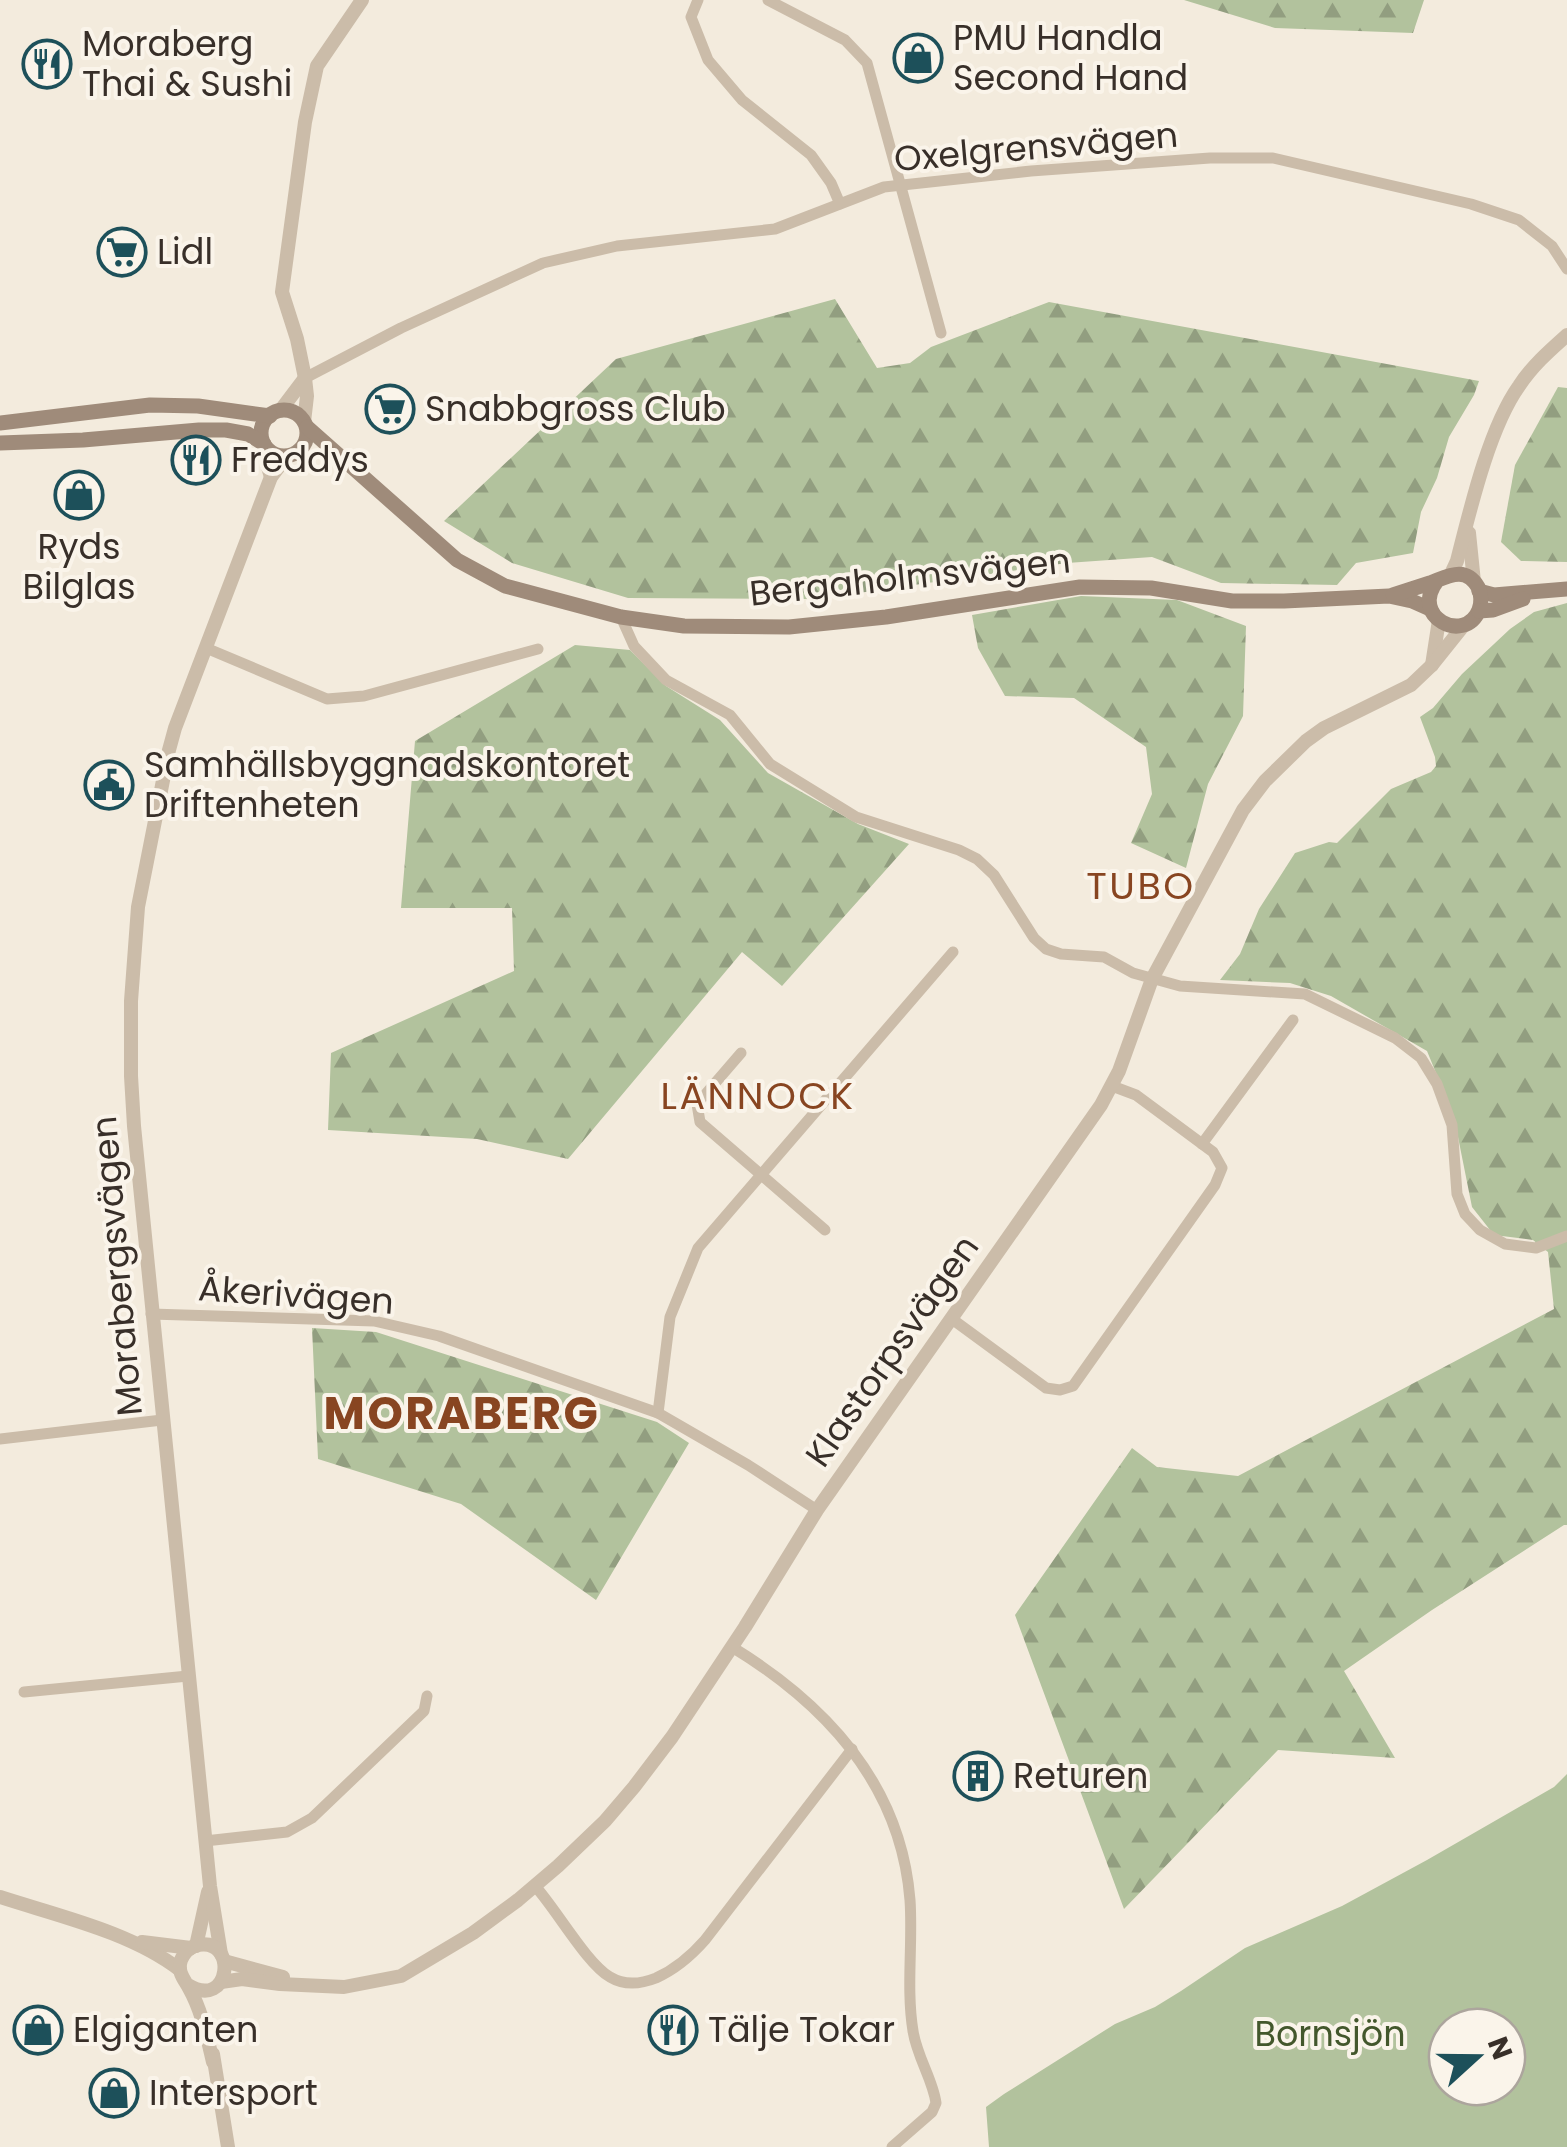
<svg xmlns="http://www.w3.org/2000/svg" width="1567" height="2147" font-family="Poppins,sans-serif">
	<defs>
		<pattern id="forest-firs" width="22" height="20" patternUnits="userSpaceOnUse" patternTransform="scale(2.5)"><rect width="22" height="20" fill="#b2c29d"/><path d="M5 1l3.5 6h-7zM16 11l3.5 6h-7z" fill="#929e80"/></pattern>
	</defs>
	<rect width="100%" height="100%" fill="#f3ebdd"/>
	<g fill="url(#forest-firs)">
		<path d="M1184 0H1424L1413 33 1275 28Z"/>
		<path d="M835 299 877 368 910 363 931 347 1049 302 1479 381 1474 395 1449 437 1437 478 1421 512 1413 553 1356 563 1337 585 1221 583 1152 557 1067 563 817 599 628 598 512 563 444 521 616 359Z"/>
		<path d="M1558 387 1567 388V562L1521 561 1501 542 1515 465Z"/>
		<path d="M1081 596 1177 600 1246 626 1243 716 1208 784 1186 868 1131 843 1152 794 1146 747 1074 698 1005 696 978 648 972 615Z"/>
		<path d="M1567 603V1525H1564L1432 1610 1344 1671 1395 1758 1278 1750 1124 1909 1015 1615 1132 1448 1157 1467 1238 1476 1554 1309 1548 1252 1533 1240 1494 1235 1472 1207 1454 1117 1427 1051 1331 996 1290 983 1220 980 1240 954 1259 909 1295 853 1329 842 1337 843 1391 789 1431 772 1436 766 1435 757 1420 717 1433 708 1462 674 1510 629 1534 612Z"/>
		<path d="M575 645 630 650 666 686 720 720 768 773 858 824 909 844 782 986 742 952 568 1159 477 1139 328 1130 331 1053 514 971 512 908H401L415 741Z"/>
		<path d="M312 1328 376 1332 657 1422 689 1443 596 1600 461 1504 318 1459Z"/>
	</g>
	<path fill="#b2c29d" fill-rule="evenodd" d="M1567 1774V2147H989L986 2107 1004 2094 1115 2024 1155 2007 1181 1991 1245 1948 1342 1906 1427 1860 1554 1787ZM1507 2027V2087H1447V2027Z"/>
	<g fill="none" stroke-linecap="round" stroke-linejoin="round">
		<g stroke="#cbbca9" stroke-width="11">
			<path d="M698 0 691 17 708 60 742 100 811 155 831 183 840 204"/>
			<path d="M768 0 845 40 867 63 941 333"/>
			<path d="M305 378 401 328 543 263 617 246 775 229 884 187 1031 171 1210 158H1273L1471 204 1519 220 1552 246 1567 269"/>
			<path d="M621 617 634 646 666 680 730 715 770 764 856 817 959 850 977 859 994 875 1034 938 1046 949 1061 954 1104 957 1133 973 1180 986 1305 994 1395 1038 1421 1058 1437 1084 1452 1125 1457 1194 1465 1214 1480 1230 1505 1244 1536 1248 1567 1236"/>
			<path d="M206 648 327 699 364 696 538 649"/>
			<path d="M741 1053 697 1104 700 1122 825 1230"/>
			<path d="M1202 1144 1293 1020"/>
			<path d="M151 1314 374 1321 439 1336 658 1413 748 1465 817 1510"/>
			<path d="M952 1319 1046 1388 1060 1390 1073 1386 1215 1185 1222 1168 1213 1152 1136 1095 1112 1086"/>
			<path d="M658 1413 670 1317 698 1248 953 952"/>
			<path d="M0 1439 162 1420"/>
			<path d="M732 1647C827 1705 901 1785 910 1900 913 1943 906 1988 913 2031 917 2057 933 2080 936 2103L932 2112 892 2147"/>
			<path d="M24 1692 188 1676"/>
			<path d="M205 1841 287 1832 312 1818 424 1711 427 1696"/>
			<path d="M535 1886C556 1909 587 1964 610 1977 625 1986 641 1984 656 1978 676 1969 691 1956 705 1940L852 1749"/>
		</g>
		<g stroke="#cbbca9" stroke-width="14">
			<path d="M280 411 305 378"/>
			<path d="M304 422 307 396 305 378 297 339 282 292 305 122 317 66 362 0"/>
			<path d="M268 450 267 464 271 477"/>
			<path d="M1469 533 1474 582"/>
			<path d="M1451 574 1457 561C1470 510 1489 428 1519 386 1532 366 1549 351 1567 335"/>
			<path d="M1432 665 1439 620"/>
			<path d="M0 1897C58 1916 131 1932 180 1970"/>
			<path d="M142 1942 191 1948"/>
			<path d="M196 1946 208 1892"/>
			<path d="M221 1954 210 1886 134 1126 131 1076V1001L138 907 169 750 175 728 271 477 287 456"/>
			<path d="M224 1961 283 1977"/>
			<path d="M221 1982 242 1979 280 1984 344 1987 401 1976 473 1933 518 1900 558 1866 605 1821 634 1787 672 1737 745 1627 817 1510 1101 1105 1119 1071 1152 979 1243 810 1265 781 1306 741 1324 728 1411 685 1432 665 1464 625"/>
			<path d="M188 1985C231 2011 238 1937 198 1945 190 1947 184 1953 181 1960 177 1972 184 1979 189 1988 202 2011 207 2037 213 2062"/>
			<path d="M213 2054 228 2147"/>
		</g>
		<g stroke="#9f8b7a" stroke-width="15">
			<circle cx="284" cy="433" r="23"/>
			<path d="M0 423 150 405 198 406 270 416"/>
			<path d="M307 427 457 560 505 586 621 617 684 626 789 627 886 617 1080 587 1151 588 1232 601H1284L1389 596 1412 601 1430 609"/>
			<path d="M0 443 83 440 199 430H226L248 434 264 444"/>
			<path d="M1479 591 1494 595 1567 589"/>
			<path d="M1393 595C1405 591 1418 587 1430 583 1447 577 1465 565 1478 587 1481 594 1482 602 1479 610 1465 645 1409 617 1437 581"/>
			<path d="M1479 611 1493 610 1523 599"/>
		</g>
	</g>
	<defs>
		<g id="shop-ring" transform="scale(2.5)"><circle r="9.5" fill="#faf4ea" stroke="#1d505a" stroke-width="1.5"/><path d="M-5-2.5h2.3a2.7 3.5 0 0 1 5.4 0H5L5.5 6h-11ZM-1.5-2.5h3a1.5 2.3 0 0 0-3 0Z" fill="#1d505a"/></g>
		<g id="restaurant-ring" transform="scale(2.5)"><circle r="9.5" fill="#faf4ea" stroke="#1d505a" stroke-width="1.5"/><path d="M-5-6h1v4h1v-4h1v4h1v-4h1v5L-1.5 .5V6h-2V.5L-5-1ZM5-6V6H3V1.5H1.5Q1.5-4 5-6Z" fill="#1d505a"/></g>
		<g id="supermarket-ring" transform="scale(2.5)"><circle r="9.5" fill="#faf4ea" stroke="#1d505a" stroke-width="1.5"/><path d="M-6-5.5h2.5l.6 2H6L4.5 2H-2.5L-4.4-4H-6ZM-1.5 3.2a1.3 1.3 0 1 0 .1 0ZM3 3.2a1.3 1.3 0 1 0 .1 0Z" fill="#1d505a"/></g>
		<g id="civic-ring" transform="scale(2.5)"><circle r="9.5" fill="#faf4ea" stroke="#1d505a" stroke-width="1.5"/><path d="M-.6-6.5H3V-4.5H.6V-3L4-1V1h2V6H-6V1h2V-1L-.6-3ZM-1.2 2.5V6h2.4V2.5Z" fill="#1d505a"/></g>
		<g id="building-ring" transform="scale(2.5)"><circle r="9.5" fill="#faf4ea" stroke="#1d505a" stroke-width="1.5"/><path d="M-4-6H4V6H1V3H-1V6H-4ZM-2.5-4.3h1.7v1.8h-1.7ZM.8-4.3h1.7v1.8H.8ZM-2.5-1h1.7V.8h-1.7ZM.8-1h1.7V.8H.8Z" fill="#1d505a"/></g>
	</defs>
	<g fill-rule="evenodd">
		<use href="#shop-ring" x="918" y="58"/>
		<use href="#restaurant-ring" x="47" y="64"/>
		<use href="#supermarket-ring" x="122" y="252"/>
		<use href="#supermarket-ring" x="390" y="409"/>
		<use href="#restaurant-ring" x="196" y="460"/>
		<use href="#shop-ring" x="79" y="495"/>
		<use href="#civic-ring" x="109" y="785"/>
		<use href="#building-ring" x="978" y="1776"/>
		<use href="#shop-ring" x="38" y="2030"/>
		<use href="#restaurant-ring" x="673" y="2030"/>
		<use href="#shop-ring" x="114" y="2093"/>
	</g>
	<g text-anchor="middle" stroke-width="8" stroke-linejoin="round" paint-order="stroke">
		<g font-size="35" fill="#382f29" stroke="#faf4ea" text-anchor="start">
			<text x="953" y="50">PMU Handla<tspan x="953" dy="40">Second Hand</tspan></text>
			<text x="82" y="56">Moraberg<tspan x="82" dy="40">Thai &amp; Sushi</tspan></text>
			<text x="157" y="264">Lidl</text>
			<text x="425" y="421">Snabbgross Club</text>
			<text x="231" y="472">Freddys</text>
			<text x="79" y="559" text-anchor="middle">Ryds<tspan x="79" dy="40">Bilglas</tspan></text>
			<text x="144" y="777">Samhällsbyggnadskontoret<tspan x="144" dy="40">Driftenheten</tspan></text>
			<text x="1013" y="1788">Returen</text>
			<text x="73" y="2042">Elgiganten</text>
			<text x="708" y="2042">Tälje Tokar</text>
			<text x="149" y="2105">Intersport</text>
		</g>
		<g font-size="35" fill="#382f29" stroke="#faf4ea">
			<text transform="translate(1036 147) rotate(-5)" y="12">Oxelgrensvägen</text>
			<text transform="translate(910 577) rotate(-6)" y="12">Bergaholmsvägen</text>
			<text transform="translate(117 1266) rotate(-95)" y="12">Morabergsvägen</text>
			<text transform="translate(296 1295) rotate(4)" y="12">Åkerivägen</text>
			<text transform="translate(892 1351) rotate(-55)" y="12">Klastorpsvägen</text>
		</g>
		<g font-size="35" fill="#43572c" stroke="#faf4ea">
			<text x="1330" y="2046">Bornsjön</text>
		</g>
		<g font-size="38" letter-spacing="2.5" fill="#884521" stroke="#faf4ea">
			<text x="1141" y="899">TUBO</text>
			<text x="758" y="1109">LÄNNOCK</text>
		</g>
		<g font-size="45" font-weight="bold" letter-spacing="2.5" fill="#884521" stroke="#faf4ea">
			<text x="462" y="1429">MORABERG</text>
		</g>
	</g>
	<g transform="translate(1477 2057) rotate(69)"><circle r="48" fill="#faf4ea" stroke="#aca59d" stroke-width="2.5"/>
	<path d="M0-8L18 38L0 25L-18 38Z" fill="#1d505a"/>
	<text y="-15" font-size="28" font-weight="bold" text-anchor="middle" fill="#382f29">N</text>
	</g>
</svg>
